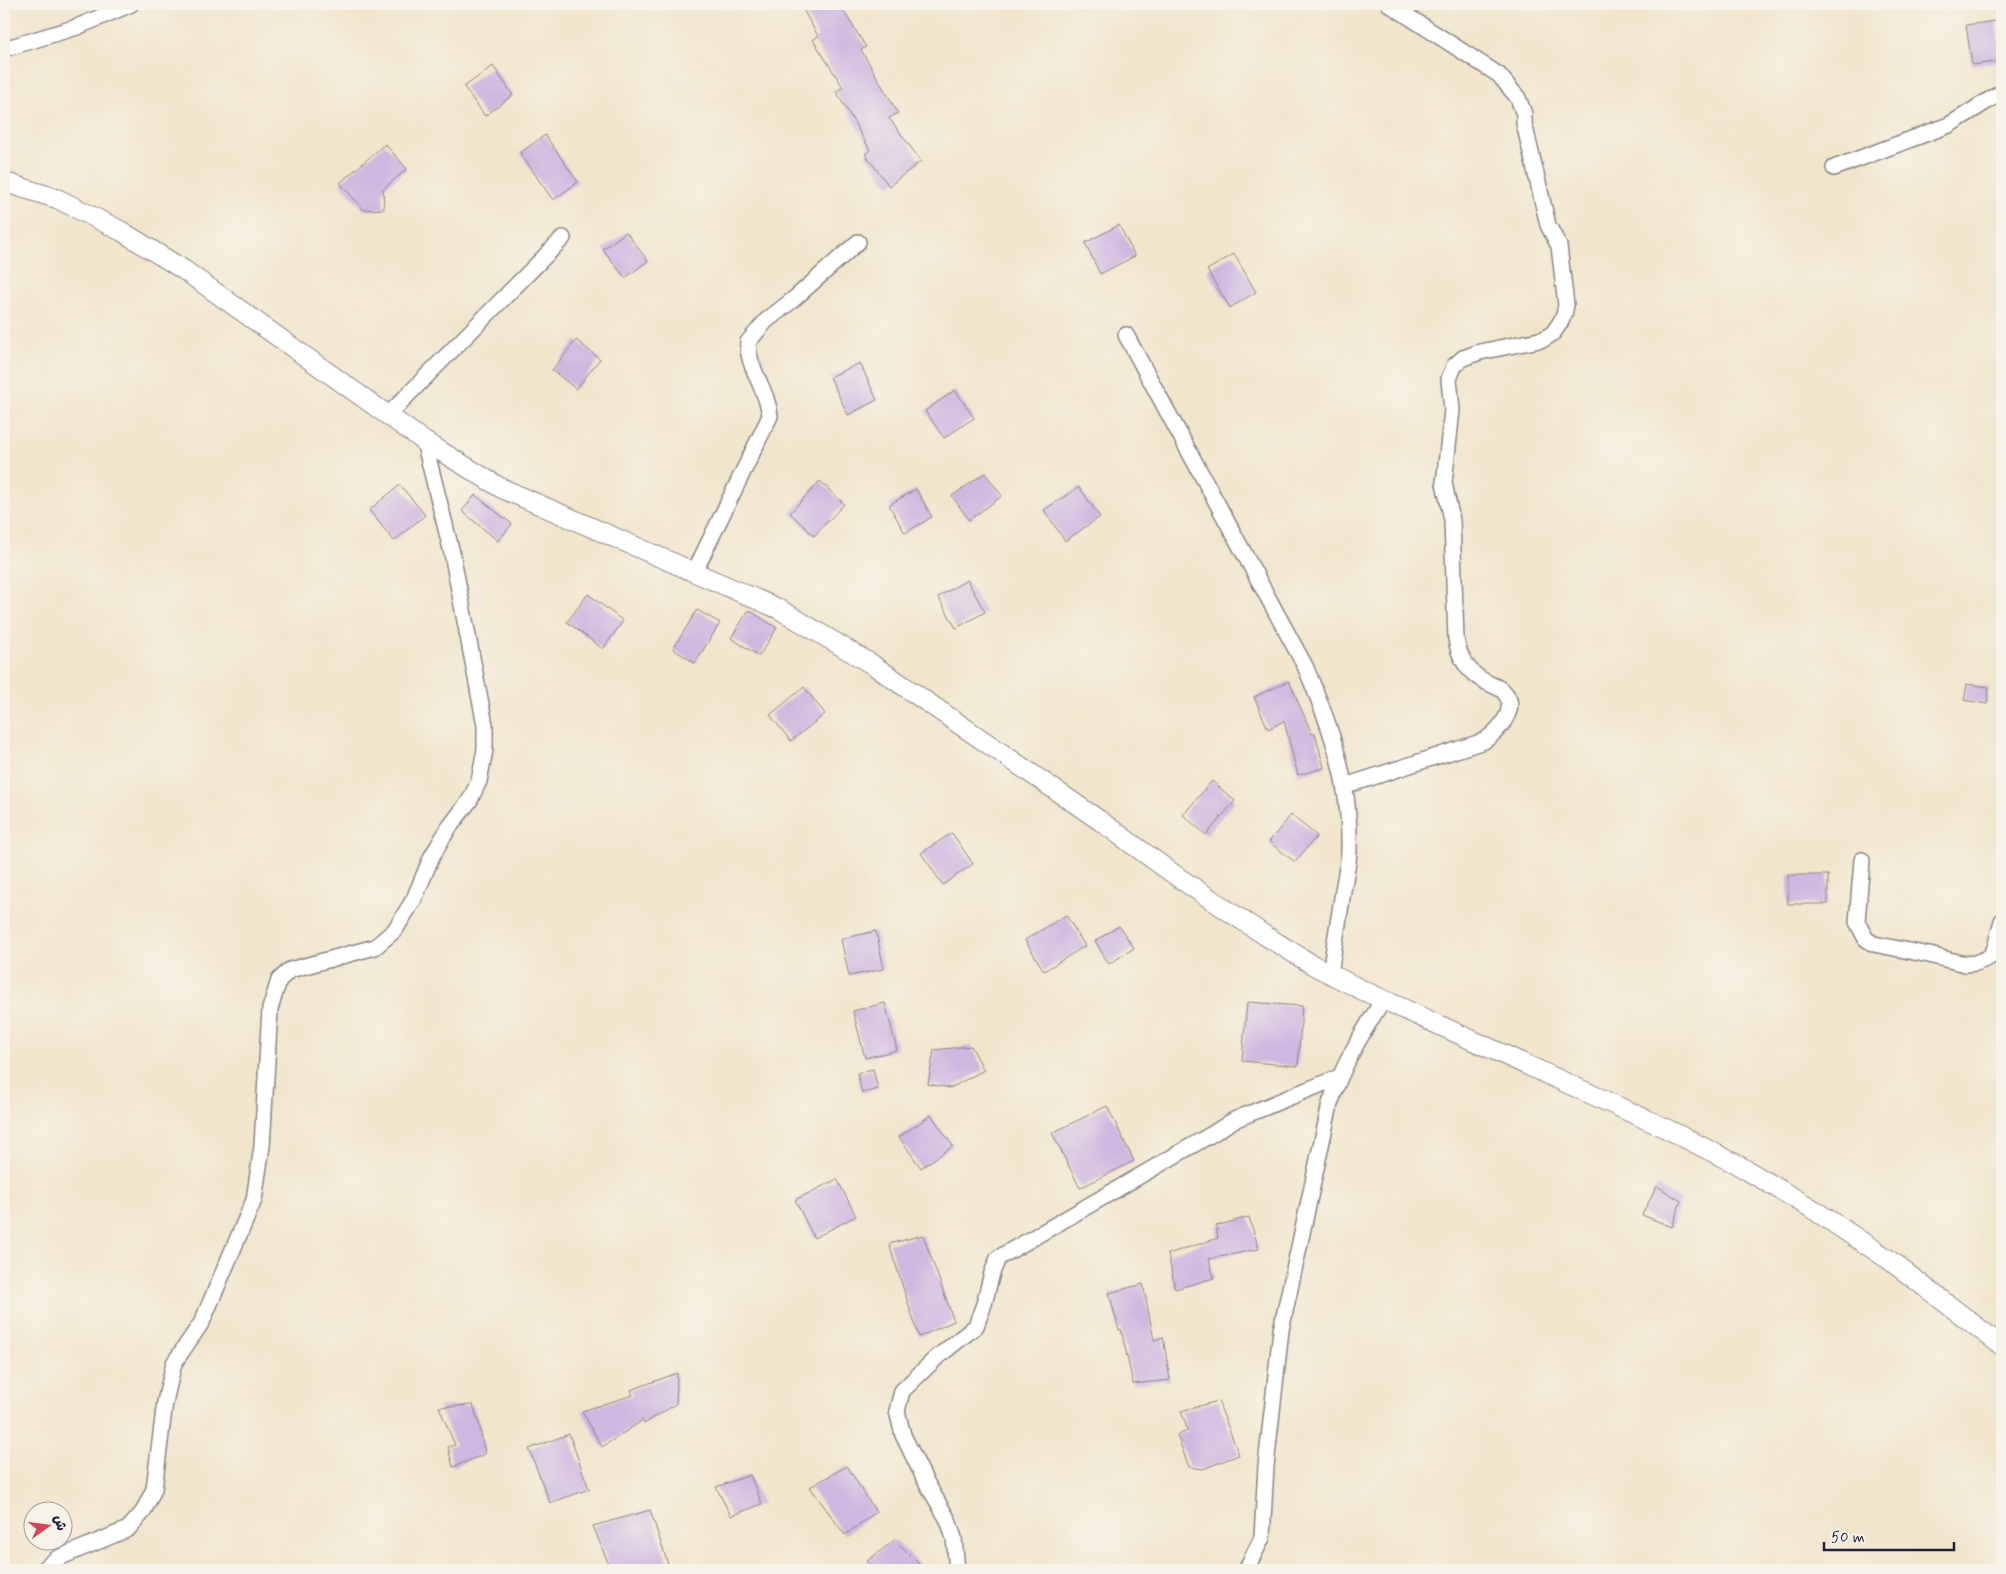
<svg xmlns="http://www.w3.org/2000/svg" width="2006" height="1574" font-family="Mynerve,'Playpen Sans Arabic',sans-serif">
	<rect width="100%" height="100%" fill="#f7f3e8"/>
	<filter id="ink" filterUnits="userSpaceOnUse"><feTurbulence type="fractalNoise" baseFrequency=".02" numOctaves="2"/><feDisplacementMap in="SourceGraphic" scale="10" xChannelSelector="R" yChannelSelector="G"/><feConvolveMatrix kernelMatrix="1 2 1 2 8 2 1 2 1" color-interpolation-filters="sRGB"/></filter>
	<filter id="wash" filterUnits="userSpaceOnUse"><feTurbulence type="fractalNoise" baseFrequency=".0096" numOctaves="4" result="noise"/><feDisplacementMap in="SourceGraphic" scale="20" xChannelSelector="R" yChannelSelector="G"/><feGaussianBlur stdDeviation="1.12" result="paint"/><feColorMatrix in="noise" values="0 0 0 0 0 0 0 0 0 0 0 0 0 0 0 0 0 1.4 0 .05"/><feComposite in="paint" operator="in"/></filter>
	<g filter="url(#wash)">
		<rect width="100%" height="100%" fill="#f1e5cc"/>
		<g id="blocks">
			<g fill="#ceb7e0">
				<path d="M800 4H839L866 47 861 50 898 113 889 118 921 161 889 186 865 154 870 150 836 91 843 87 813 40 818 36Z"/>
				<path d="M1996 21 2002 61 1972 65 1966 25Z"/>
				<path d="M493 66 513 95 485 116 464 87Z"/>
				<path d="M545 135 578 182 553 200 520 153Z"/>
				<path d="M385 144 407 169 383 189 384 209 364 210 340 183Z"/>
				<path d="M1119 225 1135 256 1100 274 1085 243Z"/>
				<path d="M626 232 648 261 625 278 603 249Z"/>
				<path d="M1234 254 1256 292 1230 308 1207 270Z"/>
				<path d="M576 340 600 359 576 389 552 370Z"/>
				<path d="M860 363 877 400 848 415 830 377Z"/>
				<path d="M955 390 974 418 944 438 925 411Z"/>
				<path d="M985 473 1002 496 969 520 952 496Z"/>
				<path d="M820 481 844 504 814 536 790 513Z"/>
				<path d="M400 485 425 515 394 541 369 510Z"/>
				<path d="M1079 487 1100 517 1065 541 1044 510Z"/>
				<path d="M916 489 932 517 905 533 889 505Z"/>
				<path d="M475 495 512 524 498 541 462 511Z"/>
				<path d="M967 580 985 612 956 628 938 597Z"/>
				<path d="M588 594 623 621 603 649 567 622Z"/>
				<path d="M697 610 720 623 695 663 673 649Z"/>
				<path d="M749 610 777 628 759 656 731 638Z"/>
				<path d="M1289 681 1312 734 1315 733 1324 768 1298 775 1284 721 1268 729 1254 697Z"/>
				<path d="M1967 684 1989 687 1987 704 1964 700Z"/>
				<path d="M804 687 825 714 791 741 770 715Z"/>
				<path d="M1212 781 1235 801 1206 835 1183 815Z"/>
				<path d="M1291 815 1317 836 1295 862 1269 842Z"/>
				<path d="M952 833 973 864 943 885 921 853Z"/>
				<rect x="1788" y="875" width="40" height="29"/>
				<path d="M1066 915 1085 946 1044 971 1025 940Z"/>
				<path d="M1119 926 1134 948 1109 964 1095 941Z"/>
				<path d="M876 931 884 969 849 976 841 939Z"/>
				<path d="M1247 1002 1302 1006 1298 1066 1242 1061Z"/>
				<path d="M885 1003 897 1050 865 1058 853 1011Z"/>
				<path d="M971 1046 984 1070 950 1088 928 1084 934 1050Z"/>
				<path d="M873 1069 878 1089 862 1093 857 1073Z"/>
				<path d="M1107 1106 1134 1161 1080 1188 1052 1133Z"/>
				<path d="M931 1115 953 1146 921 1168 899 1137Z"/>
				<path d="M837 1179 856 1216 814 1238 795 1200Z"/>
				<path d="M1657 1186 1681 1201 1672 1227 1642 1215Z"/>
				<path d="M1249 1217 1259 1249 1209 1259 1214 1278 1175 1289 1168 1254 1218 1238 1216 1226Z"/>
				<path d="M923 1235 954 1321 919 1337 889 1244Z"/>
				<path d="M1143 1284 1154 1340 1163 1337 1170 1380 1133 1384 1121 1329 1119 1330 1109 1293Z"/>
				<path d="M677 1373 676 1404 644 1424 643 1420 602 1447 582 1411 633 1395 631 1390Z"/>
				<path d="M1218 1401 1239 1455 1203 1469 1189 1467 1177 1435 1188 1431 1181 1411Z"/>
				<path d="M473 1405 479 1423 485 1454 453 1467 448 1447 455 1445 439 1407Z"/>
				<path d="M569 1434 589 1489 550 1503 529 1449Z"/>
				<path d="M847 1466 876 1512 845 1535 810 1487Z"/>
				<path d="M750 1475 762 1504 731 1516 716 1487Z"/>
				<path d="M650 1510 670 1570H611L593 1526Z"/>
				<path d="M895 1540 925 1570H873L867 1561Z"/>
			</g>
		</g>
	</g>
	<g filter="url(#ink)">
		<use href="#blocks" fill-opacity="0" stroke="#8a8484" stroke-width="1"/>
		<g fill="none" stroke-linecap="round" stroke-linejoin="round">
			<g stroke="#8a8484" stroke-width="18">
				<g id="minor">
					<path d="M4 49 77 27 131 4"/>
					<path d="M1834 168 1949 125 2002 92"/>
					<path d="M1126 335 1305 666C1331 727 1351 782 1349 849 1349 863 1345 877 1343 891 1339 919 1334 946 1330 974"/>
					<path d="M388 415 563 238"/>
					<path d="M694 573 770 416C768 390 747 368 748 342L766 321 795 298 858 242"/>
					<path d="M1345 786 1484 741C1497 732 1519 710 1505 693 1500 687 1493 686 1486 682 1468 673 1459 657 1456 639L1452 520 1444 483 1452 410 1449 379 1454 366 1463 358 1480 352 1544 339 1553 333 1560 323 1564 315 1566 305 1559 246 1548 225 1524 123V114L1518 98 1499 75 1389 4"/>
					<path d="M1862 860 1857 922 1866 939 1874 944 1929 955 1965 964 1976 963 1990 957 1995 948 2002 921"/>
					<path d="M43 1570 56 1559 128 1529 143 1512 154 1489 165 1402 174 1363 202 1322 254 1200 262 1146 270 1009 279 980 290 970 375 947 395 930 414 899 432 856 448 829 470 800 479 781 485 750V725L452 553 424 441"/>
					<path d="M957 1570 954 1538 948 1520 925 1480 903 1435 897 1411 902 1391 935 1359 976 1326 984 1304 992 1273 998 1258 1212 1134 1234 1120 1339 1077"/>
					<path d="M1246 1570 1262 1538 1266 1466 1281 1330 1330 1104C1342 1066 1362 1033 1383 1000"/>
				</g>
			</g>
			<g stroke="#8a8484" stroke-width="21">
				<path id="tertiary" d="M4 182 58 199 121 231 184 270 424 441 501 488 779 609 873 665 1099 820 1179 878 1266 936 1313 965 1360 989 1665 1128 1738 1165 1811 1208 1888 1259 2002 1346"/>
			</g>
			<use href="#minor" stroke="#fff" stroke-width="15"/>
			<use href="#tertiary" stroke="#fff" stroke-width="19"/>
		</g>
	</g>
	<rect width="2006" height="1574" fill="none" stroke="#f7f3e8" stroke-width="20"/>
	<g transform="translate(48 1526) rotate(76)"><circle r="24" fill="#f7f3e8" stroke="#a29fa3"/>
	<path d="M0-4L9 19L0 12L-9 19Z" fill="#d1495b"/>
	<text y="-8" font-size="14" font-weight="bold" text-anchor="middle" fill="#22223b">ش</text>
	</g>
	<path d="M1824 1542v8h130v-8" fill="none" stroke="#22223b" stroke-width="2.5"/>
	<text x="1831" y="1542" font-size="15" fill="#22223b" stroke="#f7f3e8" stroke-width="4" paint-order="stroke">50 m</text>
</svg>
